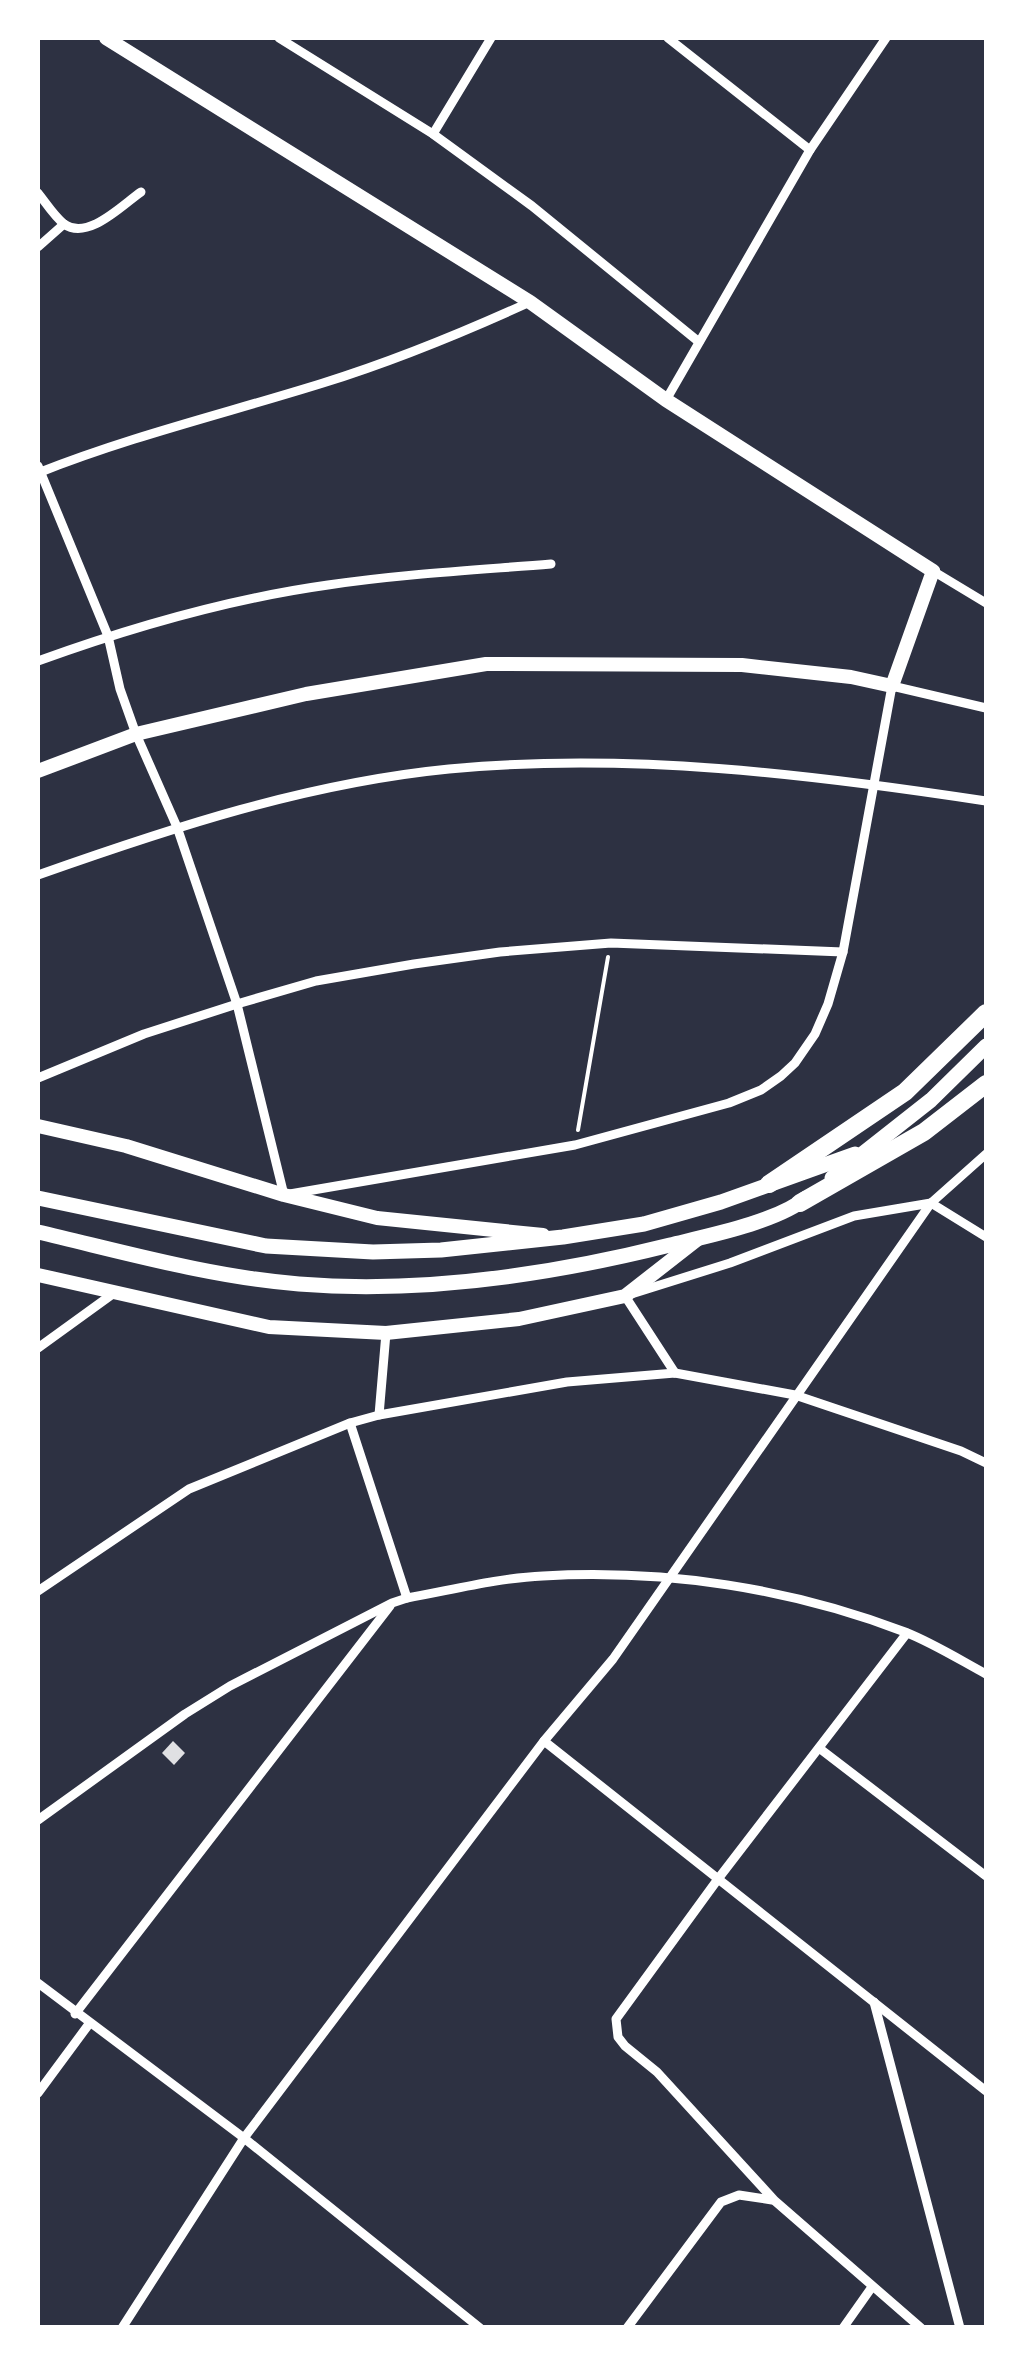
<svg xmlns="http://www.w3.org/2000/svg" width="1024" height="2365" font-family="'Sofia Sans Condensed',sans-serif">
	<rect width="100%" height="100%" fill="#2d3142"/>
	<path fill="#e0e0e3" d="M173 1741 185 1753 174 1765 162 1753Z"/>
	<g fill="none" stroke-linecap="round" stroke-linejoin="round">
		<path stroke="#fff" stroke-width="4" d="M578 1130 608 957"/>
		<g stroke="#fff" stroke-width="9">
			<path d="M279 38 433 134 532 206 699 342"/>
			<path d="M668 38 810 150"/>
			<path d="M433 134 491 38"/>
			<path d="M38 193C46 203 54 216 64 224 88 241 122 205 141 192"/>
			<path d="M38 247 64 224"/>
			<path d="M666 400 810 150 886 38"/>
			<path d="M38 466 108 636 120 689 136 734 177 827 237 1004 284 1195 575 1145 729 1103 761 1090 781 1076 795 1063 815 1034 828 1004 843 952 892 686 986 708"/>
			<path d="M38 473C131 436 227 413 323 383 394 361 462 333 530 302"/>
			<path d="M933 571 986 603"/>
			<path d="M38 661C132 627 228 599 328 585 402 574 477 570 551 564"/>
			<path d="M38 875C171 828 307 783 449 769 629 752 809 774 986 801"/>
			<path d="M38 1078 144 1034 237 1004 316 981 414 964 500 952 611 943 843 952"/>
			<path d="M931 1203 986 1237"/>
			<path d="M38 1348 114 1293"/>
			<path d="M675 1373 625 1296 730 1263 854 1216 931 1203"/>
			<path d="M379 1415 386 1333"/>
			<path d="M350 1423 407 1598"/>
			<path d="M38 1591 189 1489 350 1423 379 1415 567 1382 675 1373 795 1395 961 1451 986 1463"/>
			<path d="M907 1633 718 1879 616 2019 618 2037 625 2046 657 2072 775 2201 921 2328"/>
			<path d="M544 1741 986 2091"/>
			<path d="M819 1748 986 1876"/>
			<path d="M38 1820 185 1714 230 1686 392 1603 407 1598C452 1590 498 1578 543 1576 666 1569 790 1588 905 1632 933 1643 960 1660 986 1674"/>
			<path d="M38 1983 244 2138 480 2328"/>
			<path d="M874 2002 960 2328"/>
			<path d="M75 2014 390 1606"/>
			<path d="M38 2093 89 2024"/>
			<path d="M122 2328 244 2138 544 1741 613 1659 931 1203 986 1154"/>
			<path d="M627 2328 721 2202 739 2195 772 2200"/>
			<path d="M843 2328 872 2287"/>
		</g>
		<g stroke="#fff" stroke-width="14">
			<path d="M38 771 136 734 306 694 486 664 742 665 851 677 892 686 933 571 666 400 530 302 106 38"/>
			<path d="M38 1126 126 1146 284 1195 377 1218 543 1235"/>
			<path d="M38 1275 269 1327 386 1333 519 1319 625 1296 698 1239"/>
		</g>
		<g stroke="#fff" stroke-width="15">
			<path d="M832 1178 931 1100 986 1046"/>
			<path d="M38 1198 266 1246 373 1252 441 1250 563 1237 644 1224 721 1202 855 1154"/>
			<path d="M38 1232C124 1252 211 1277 299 1284 423 1294 550 1275 670 1245 707 1236 777 1222 806 1198"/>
		</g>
		<g stroke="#fff" stroke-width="18">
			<path d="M769 1184 905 1092 986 1013"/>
			<path d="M800 1203 924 1132 986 1084"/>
		</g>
	</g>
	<rect width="1024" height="2365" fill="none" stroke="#ffffff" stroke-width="80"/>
</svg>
